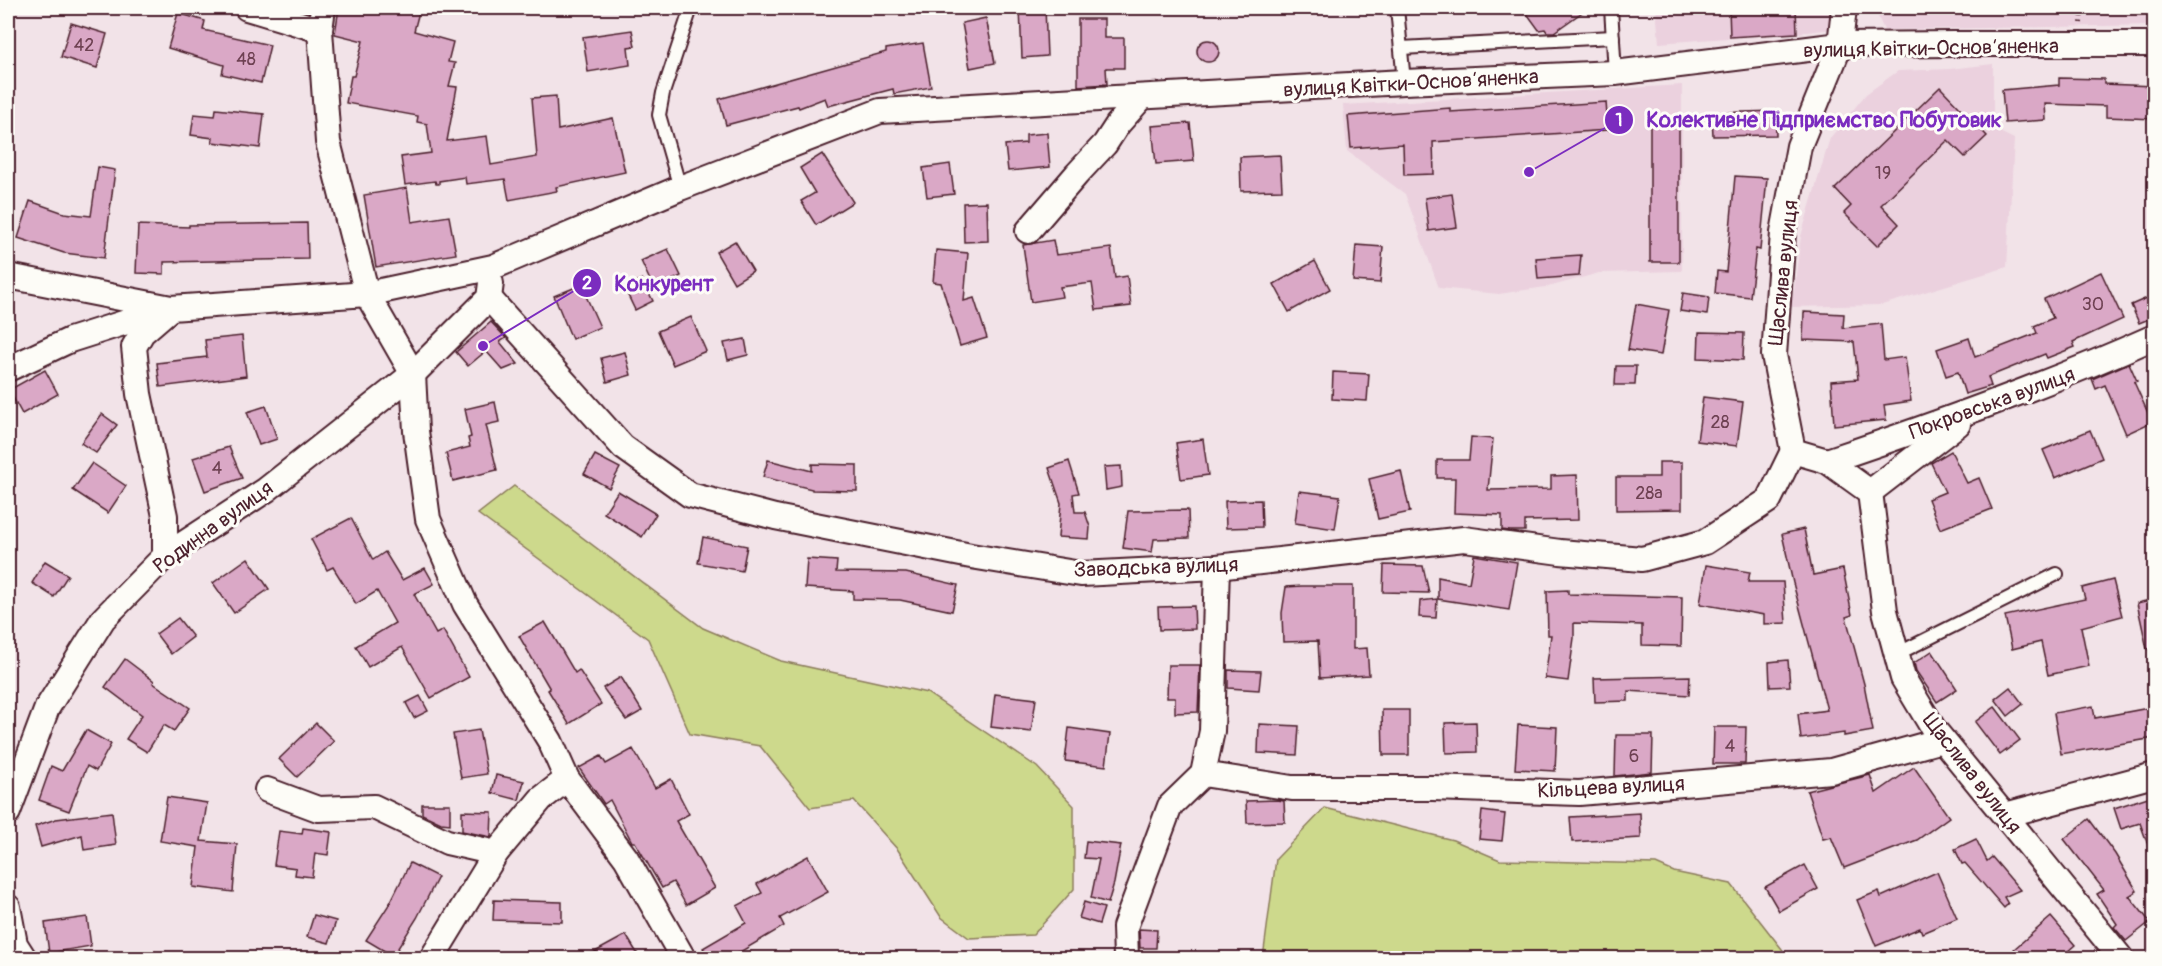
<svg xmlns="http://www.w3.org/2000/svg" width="2162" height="966" font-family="Pangolin,sans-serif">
	<rect width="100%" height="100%" fill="#f2e3e8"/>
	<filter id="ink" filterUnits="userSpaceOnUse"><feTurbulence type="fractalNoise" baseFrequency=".0167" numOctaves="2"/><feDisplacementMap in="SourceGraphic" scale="12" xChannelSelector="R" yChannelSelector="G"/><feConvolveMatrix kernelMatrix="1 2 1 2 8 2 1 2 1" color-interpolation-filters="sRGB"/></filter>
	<g filter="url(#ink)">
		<g fill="#ebd1de">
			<path d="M1656 8H1844L1842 28 1797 33 1659 43Z"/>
			<path d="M1874 8H2154V25L1884 30Z"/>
			<path d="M1993 64V123L2000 132 2014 139 2007 267 1882 305 1790 307 1794 290 1801 236 1830 138 1866 94 1898 71 1950 69Z"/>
			<path d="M1682 85V271L1599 273 1552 286 1499 294 1439 288 1405 194 1347 151 1343 105Z"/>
		</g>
		<g fill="#cdd98c" stroke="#8c7c5c" stroke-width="1.5">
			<path d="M514 486 703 628 781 661 927 693 1037 767 1074 806V889L1033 935 969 938 941 917 898 850 854 801 810 808 760 746 690 734 648 639 478 514Z"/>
			<path d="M1325 808 1453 840 1500 860 1656 864 1674 872 1731 884 1789 958H1263L1276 859Z"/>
		</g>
		<g fill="#daa8c6" stroke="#4a1f2b" stroke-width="1.5">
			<path d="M339 8H420L414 31 453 42 448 62 455 63 449 86 457 87 447 141 487 136 491 165 537 157 532 98 556 96 558 130 613 118 625 172 556 187 557 191 509 200 505 179 466 184 465 177 439 181V184H436L435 181 405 185 401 157 431 153 427 124 417 122 418 116 346 103 351 76H354L363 41 335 34Z"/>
			<path d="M1020 8H1045L1047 56 1022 58Z"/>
			<path d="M1523 8H1588L1554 32H1547L1545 29 1539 30Z"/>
			<path d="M1729 8H1796L1797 33 1730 37Z"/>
			<path d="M178 13 205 21 203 30 270 45 261 83 222 74 224 65 168 48Z"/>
			<path d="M986 18 995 63 970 68 962 23Z"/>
			<path d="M1078 19H1104V38H1124V68H1106L1107 84 1078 86Z"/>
			<path d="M71 23 107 34 97 68 61 57Z"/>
			<path d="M632 30 635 46 628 47 630 65 588 72 583 37Z"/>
			<circle cx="1208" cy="51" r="11"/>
			<path d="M923 43 931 87 894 94 893 89 828 106 825 98 799 108 798 106 726 125 719 99 886 52V49Z"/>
			<path d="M2059 78 2104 79V84L2154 86V119L2106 117V106L2045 104 2046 120 2005 123 2002 90 2059 85Z"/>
			<path d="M1940 87 1987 136 1965 157 1948 140 1881 205 1899 224 1877 246 1844 213 1851 206 1835 189Z"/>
			<path d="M1606 102 1608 130 1433 142 1434 174 1404 175 1403 144 1351 148 1348 116 1450 108V112Z"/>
			<path d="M216 109 264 114 260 148 212 142 213 138 191 135 194 114 215 116Z"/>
			<path d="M1775 111 1776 135 1713 136 1712 113Z"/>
			<rect x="1650" y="122" width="29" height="140"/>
			<path d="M1190 123 1194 161 1156 164 1152 126Z"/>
			<path d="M1047 133 1050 167 1008 171 1005 145 1026 143V135Z"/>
			<path d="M822 154 853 202 816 225 801 201 815 193 800 168Z"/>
			<path d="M1280 155 1282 190 1241 191 1240 157Z"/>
			<path d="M950 164 954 194 927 197 923 168Z"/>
			<path d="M98 167 115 170 104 258 64 253 18 238 30 201 64 213 91 216Z"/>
			<path d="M1735 176 1767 178 1760 250 1756 249 1750 297 1715 293 1717 271 1726 272Z"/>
			<path d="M407 188 412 222 449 216 456 254 376 267 364 195Z"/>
			<path d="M1452 194 1457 227 1429 231 1425 198Z"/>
			<path d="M987 202 988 241 964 242 963 203Z"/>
			<path d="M307 223 308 259 164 262V274L136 273 138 225 189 227V225Z"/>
			<path d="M1053 240 1056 255 1111 248 1115 278 1127 276 1131 306 1096 310 1092 283 1060 287 1062 297 1031 302 1023 245Z"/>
			<path d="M735 241 753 271 734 283 716 252Z"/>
			<path d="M1356 245 1383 247 1380 283 1353 281Z"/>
			<path d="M668 249 681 276 654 289 641 261Z"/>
			<path d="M936 250 968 253 964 301 974 298 987 338 960 346 941 283 933 282Z"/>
			<path d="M1581 255 1579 276 1538 279 1536 258Z"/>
			<path d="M1315 261 1330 289 1289 312 1274 284Z"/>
			<path d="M2101 272 2123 319 2073 342 2075 347 2047 358 2045 354 1988 377 1991 386 1965 394 1958 372 1946 376 1937 349 1969 338 1975 357 2037 333 2034 326 2053 318 2044 299Z"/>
			<path d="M642 279 653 301 635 310 624 287Z"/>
			<path d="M581 285 600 327 572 339 554 296Z"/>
			<path d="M1683 293 1709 297 1707 315 1680 311Z"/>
			<path d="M2154 295V317L2139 323 2131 305Z"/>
			<path d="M1636 304 1669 310 1661 355 1628 350Z"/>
			<path d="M1804 312 1844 314 1843 328 1881 324 1884 360 1905 357 1911 401 1884 405 1886 420 1834 425 1831 381 1858 379 1854 342 1803 340Z"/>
			<path d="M691 317 706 351 673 365 658 331Z"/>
			<path d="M491 322 506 338 500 342 518 364 503 370 486 351 468 366 456 352Z"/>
			<path d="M1699 332 1744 333 1743 360 1698 358Z"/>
			<path d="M242 336 246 376 160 387 157 363 207 357 205 340Z"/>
			<path d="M745 339 748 355 728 360 724 343Z"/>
			<path d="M625 352 631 375 607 382 601 358Z"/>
			<path d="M2129 363 2137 381 2134 382 2152 422 2126 434 2105 385 2096 389 2092 379Z"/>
			<path d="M1616 366H1636L1635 385H1615Z"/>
			<path d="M45 370 58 394 22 414 9 390Z"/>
			<path d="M1333 372 1369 374 1367 401 1332 399Z"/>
			<path d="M1703 397 1743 402 1737 446 1697 441Z"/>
			<path d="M495 402 499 422 486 425 497 470 453 481 446 453 470 447 468 438 471 437 465 409Z"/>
			<path d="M266 406 277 439 259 445 247 412Z"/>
			<path d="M102 414 117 425 96 453 81 443Z"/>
			<path d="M2090 430 2102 458 2055 478 2043 450Z"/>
			<path d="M1471 437 1493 439 1488 490 1551 489V476L1577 475 1578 520 1525 521V531H1510L1502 530V515L1454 513 1455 478H1437V460H1469Z"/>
			<path d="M1203 439 1208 475 1181 479 1176 443Z"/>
			<path d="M229 447 242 478 205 491 193 458Z"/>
			<path d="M1951 451 1967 483 1979 478 1992 509 1940 529 1928 499 1945 492 1931 463Z"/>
			<path d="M595 455 620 468 609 488 584 474Z"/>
			<path d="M768 460 812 471V464L857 465V491L812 490V489L763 477Z"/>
			<path d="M1069 461 1079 493 1073 494 1075 512H1085L1090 527 1089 539 1058 537 1061 503 1049 468Z"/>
			<path d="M1659 462H1682V509L1616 510V477H1659Z"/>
			<path d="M92 463 126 486 108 513 73 490Z"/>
			<path d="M1121 466 1122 487 1106 490 1104 467Z"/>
			<path d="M1401 471 1410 512 1378 519 1369 479Z"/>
			<path d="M618 491 656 514 642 537 604 513Z"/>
			<path d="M1299 491 1340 496 1335 529 1295 523Z"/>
			<path d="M1261 500 1262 527 1226 528 1225 501Z"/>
			<path d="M1188 510 1189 538 1154 539 1152 552 1123 548 1128 511Z"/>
			<path d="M351 518 373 560 385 552 402 580 425 568 434 584 414 594 436 634 443 630 469 677 431 698 402 647 368 667 356 646 395 623 377 591 356 604 333 567 327 570 311 539Z"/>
			<path d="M1804 529 1813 575 1843 569 1852 615 1846 617 1864 684 1873 731 1844 736V733L1801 739 1798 714 1827 710 1793 583 1782 534Z"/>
			<path d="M703 537 747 546 742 571 698 563Z"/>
			<path d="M1474 555 1517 562 1509 610 1438 599V577L1469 583Z"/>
			<path d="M248 558 269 589 234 613 213 583Z"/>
			<path d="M807 559 837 561 836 572 906 573 958 585 952 611 900 600 853 599V591L805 588Z"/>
			<path d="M45 561 68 575 54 597 32 583Z"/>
			<path d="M1384 565 1423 566 1429 593 1383 592Z"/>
			<path d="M1706 565 1750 572 1748 582H1783L1786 623 1764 624V615L1700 604Z"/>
			<path d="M2113 580 2122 616 2081 627 2089 666 2048 675 2041 642 2012 649 2005 616 2085 599 2082 588Z"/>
			<path d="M1302 586H1353V649L1367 648 1369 675 1320 678 1318 641 1283 642 1282 613 1286 587Z"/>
			<path d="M1568 590V594L1682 597 1681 646 1642 645V625L1574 623V638L1568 681 1545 678 1551 635H1548L1547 591Z"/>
			<path d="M1437 599 1436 618 1419 617 1420 601Z"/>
			<path d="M2154 599V648L2147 649 2137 603Z"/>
			<path d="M1194 606 1195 629 1159 630 1158 607Z"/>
			<path d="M178 618 193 637 171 654 156 634Z"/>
			<path d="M545 622 575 673 579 670 601 704 569 724 548 690 550 689 519 636Z"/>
			<path d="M1932 651 1957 689 1937 702 1916 671 1914 663Z"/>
			<path d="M125 659 154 681 153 683 190 708 174 731 164 725 147 752 126 739 142 715 105 687Z"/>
			<path d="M1788 660 1790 686 1770 687 1769 662Z"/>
			<path d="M1168 665H1200L1198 712 1175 713V698H1167Z"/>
			<path d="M1228 670 1261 671 1259 690 1228 688Z"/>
			<path d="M1690 676 1689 695 1628 691V701L1595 702 1594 678Z"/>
			<path d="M621 677 642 711 626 720 603 688Z"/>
			<path d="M2010 687 2023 704 2008 716 1995 699Z"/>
			<path d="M995 694 1036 699 1031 732 991 727Z"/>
			<path d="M420 696 428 711 414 718 406 703Z"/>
			<path d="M2093 706 2095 718 2154 707V738L2061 754 2054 713Z"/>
			<path d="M1995 707 2020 740 2000 755 1975 722Z"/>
			<path d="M1382 710H1409V755H1383Z"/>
			<path d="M1476 722 1477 752 1446 753 1445 723Z"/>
			<path d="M316 723 334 741 297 777 279 759Z"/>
			<path d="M1259 724 1299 726 1297 755 1258 753Z"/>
			<path d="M1518 725 1557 727 1555 771 1515 769Z"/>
			<path d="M1714 727H1746L1745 764H1713Z"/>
			<path d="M1069 728 1110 734 1106 766 1065 761Z"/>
			<path d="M86 730 111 744 96 771 87 766 69 811 39 800 51 766 62 771Z"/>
			<path d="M479 730 487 774 461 778 453 734Z"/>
			<path d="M1616 735H1653L1652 772 1615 776Z"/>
			<path d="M633 749 655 788 671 779 689 814 676 821 715 888 686 905 673 882 662 888 635 842H632L610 800 604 804 579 768 601 756 606 764Z"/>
			<path d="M1914 767 1949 817 1917 840 1844 868 1831 837 1823 839 1807 791 1870 775 1876 793Z"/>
			<path d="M496 775 524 781 519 800 492 793Z"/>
			<path d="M2154 795V856H2152L2140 823 2121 829 2114 808Z"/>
			<path d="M167 797 207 803 201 841 237 844 233 892 193 887 198 847 160 841Z"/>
			<path d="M1277 800 1284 801 1285 822 1247 823 1246 801Z"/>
			<path d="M422 804H450V824L441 823 422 814Z"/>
			<path d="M462 811 492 812 491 837 462 831Z"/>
			<path d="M1482 811 1505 814 1502 841 1479 839Z"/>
			<path d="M112 812 116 845 84 850 82 835 41 847 35 826 56 819Z"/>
			<path d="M1640 813 1641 838 1572 842 1570 817Z"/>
			<path d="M2089 819 2115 854 2137 891 2129 896 2150 922 2126 941 2114 927 2117 924 2097 894 2104 890 2064 839Z"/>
			<path d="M303 828 331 832 328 855 315 853 312 877 295 875 296 868 274 865 279 831 302 834Z"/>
			<path d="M1976 839 1987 861 1992 857 2020 890 2004 897 2008 904 2004 908 1965 863 1962 864 1955 849Z"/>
			<path d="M1086 841 1121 845 1114 883 1108 903 1091 898 1099 859 1084 858Z"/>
			<path d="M808 856 828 892 780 918 784 926 730 958H710L703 948 746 923 737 906 762 893 757 884Z"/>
			<path d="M410 863 438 877 417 918 393 956 366 940 390 903Z"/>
			<path d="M1805 865 1818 889 1779 911 1765 887Z"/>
			<path d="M1937 872 1957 918 1922 933 1920 928 1876 946 1857 900 1879 891 1881 897Z"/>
			<path d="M494 900 562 902V922L493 920Z"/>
			<path d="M1084 902 1104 908 1099 924 1079 918Z"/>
			<path d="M314 915 336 921 329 943 307 937Z"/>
			<path d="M87 917 91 946 49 953 45 923Z"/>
			<path d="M2051 917 2075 945 2060 958H2021L2014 949Z"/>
			<path d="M1139 929 1157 930 1156 948H1140Z"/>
			<path d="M626 935 640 958H584Z"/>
		</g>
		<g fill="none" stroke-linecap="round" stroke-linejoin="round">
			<g stroke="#4a1f2b" stroke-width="16">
				<g id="lane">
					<path d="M1397 8 1404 82"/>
					<path d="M1611 8 1615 73"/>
					<path d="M1401 48 1613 37"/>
					<path d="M680 188 659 115 663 93 691 8"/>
					<path d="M1897 654 2057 574"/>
				</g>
			</g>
			<g stroke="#4a1f2b" stroke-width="28">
				<g id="street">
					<path d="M247 8 320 30"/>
					<path d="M323 8 320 30 328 142 367 294 413 374 416 431 428 519 465 604 550 741 567 779 626 858 683 958"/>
					<path d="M1844 8 1840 45 1799 146 1783 233 1774 355 1793 451 1827 461 1870 492 1885 611 1903 678 1933 728 2121 958"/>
					<path d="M1028 231 1077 174 1105 144 1118 124 1142 97"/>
					<path d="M8 276 171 308 367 294 493 267 680 188 880 111 1404 82 1615 73 1840 45 1955 44H2154"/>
					<path d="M489 298 623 447 690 495 775 517 971 556 1081 574 1217 567 1464 539 1560 552 1642 559 1705 542 1769 500 1793 451"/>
					<path d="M8 369 70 340 161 311"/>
					<path d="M1827 461C1938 424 2047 385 2154 337"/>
					<path d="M1870 492 1958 424"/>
					<path d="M165 556V516L139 394 134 347 142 333 171 308"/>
					<path d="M1203 774 1292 788H1433L1579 793 1831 771 1942 740"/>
					<path d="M267 790 318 809 374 807 447 842 496 853"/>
					<path d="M8 812 47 708 103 619 165 556 266 490 413 374 489 298 491 283"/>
					<path d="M2005 815 2154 775"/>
					<path d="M8 907 15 944 24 958"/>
					<path d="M432 958 496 853 541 799 567 779"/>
					<path d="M1126 958 1125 927 1170 806 1203 774 1212 731 1217 567"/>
				</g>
			</g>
			<path stroke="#4a1f2b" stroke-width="4" stroke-dasharray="1.5 4.5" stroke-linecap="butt" d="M2081 23 2082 8"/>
			<use href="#lane" stroke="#fdfcf7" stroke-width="12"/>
			<use href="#street" stroke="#fdfcf7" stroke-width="24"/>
		</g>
	</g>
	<g text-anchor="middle" stroke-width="6" stroke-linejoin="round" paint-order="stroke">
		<g font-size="18" fill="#6e4152">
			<text x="84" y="51">42</text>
			<text x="246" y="65">48</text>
			<text x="1883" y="179">19</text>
			<text x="2093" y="310">30</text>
			<text x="1720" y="428">28</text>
			<text x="217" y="474">4</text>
			<text x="1649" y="499">28а</text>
			<text x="1730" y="752">4</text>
			<text x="1634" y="762">6</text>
		</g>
		<g font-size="21" fill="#4a1f2b" stroke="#fdfcf7">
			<text transform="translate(1931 48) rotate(-1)" y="7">вулиця Квітки-Основʼяненка</text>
			<text transform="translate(1411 83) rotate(-3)" y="7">вулиця Квітки-Основʼяненка</text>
			<text transform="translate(1783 273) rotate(-84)" y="7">Щаслива вулиця</text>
			<text transform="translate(1992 403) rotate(-20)" y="7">Покровська вулиця</text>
			<text transform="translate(213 527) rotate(-36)" y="7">Родинна вулиця</text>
			<text transform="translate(1156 567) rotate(-2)" y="7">Заводська вулиця</text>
			<text transform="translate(1972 773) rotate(52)" y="7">Щаслива вулиця</text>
			<text transform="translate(1611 787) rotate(-3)" y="7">Кільцева вулиця</text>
		</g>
	</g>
	<path fill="none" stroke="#7b2cbf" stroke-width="2" d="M1529 172L1619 120M483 346L587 283"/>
	<g fill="#7b2cbf" stroke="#fdfcf7" stroke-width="2">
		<circle cx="1529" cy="172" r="6"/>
		<circle cx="483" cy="346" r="6"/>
		<circle cx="1619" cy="120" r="15"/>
		<circle cx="587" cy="283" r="15"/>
	</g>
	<g font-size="18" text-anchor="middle" font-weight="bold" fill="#fff">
		<text x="1619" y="126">1</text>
		<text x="587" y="289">2</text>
	</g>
	<g font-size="22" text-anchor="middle" font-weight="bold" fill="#7b2cbf" stroke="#fdfcf7" stroke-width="6" stroke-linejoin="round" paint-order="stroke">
		<text x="1824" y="127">Колективне Підприємство Побутовик</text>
		<text x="664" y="291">Конкурент</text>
	</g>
	<rect width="2162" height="966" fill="none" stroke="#fdfcf7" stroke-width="30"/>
	<rect x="15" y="15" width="2132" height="936" fill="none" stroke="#4a1f2b" stroke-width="2" filter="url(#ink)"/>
</svg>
